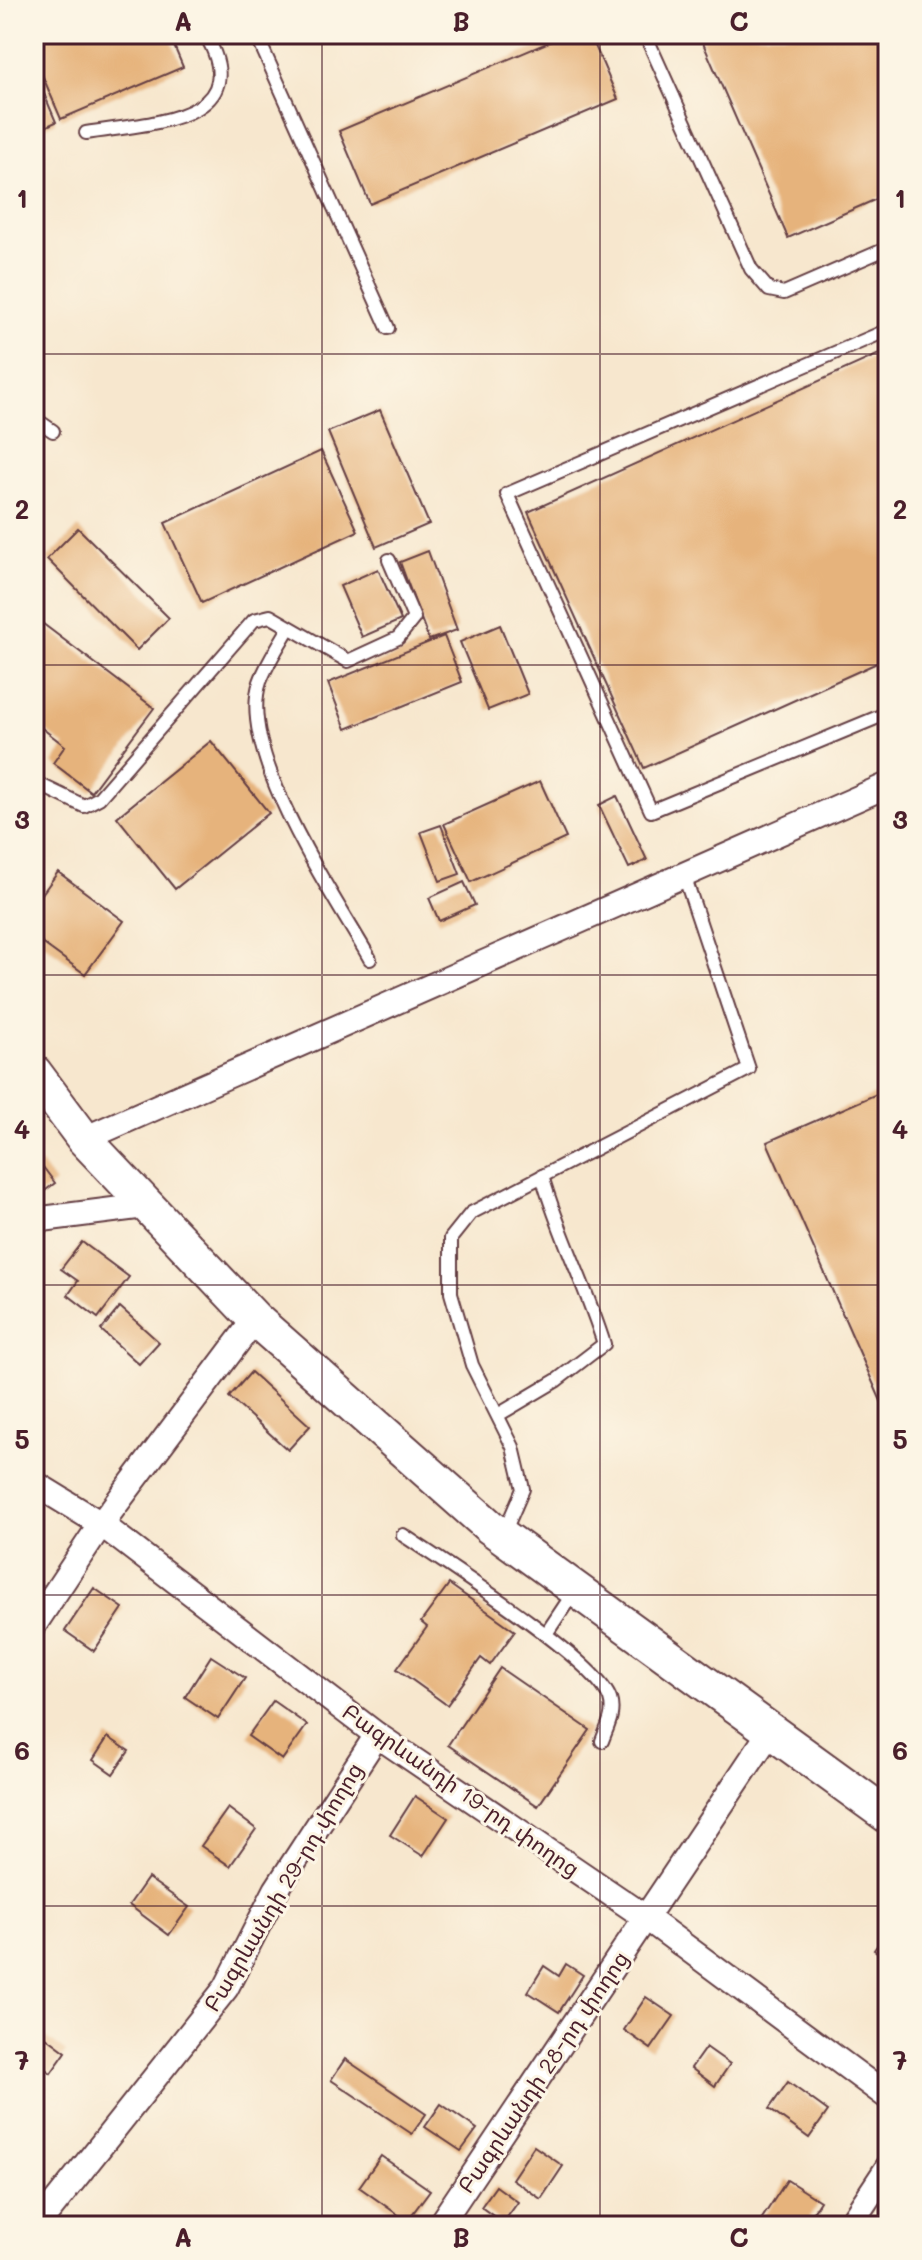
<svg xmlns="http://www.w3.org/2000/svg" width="922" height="2260" font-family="Mali,'Noto Sans Armenian',sans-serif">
	<rect width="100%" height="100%" fill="#fcf5e5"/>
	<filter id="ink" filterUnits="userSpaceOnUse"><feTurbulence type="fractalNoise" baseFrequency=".0125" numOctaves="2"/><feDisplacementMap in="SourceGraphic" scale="16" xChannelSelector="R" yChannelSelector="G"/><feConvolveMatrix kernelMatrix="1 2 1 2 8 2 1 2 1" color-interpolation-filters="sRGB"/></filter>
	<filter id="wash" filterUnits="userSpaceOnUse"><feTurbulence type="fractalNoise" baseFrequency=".006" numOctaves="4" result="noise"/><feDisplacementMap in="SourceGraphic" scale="32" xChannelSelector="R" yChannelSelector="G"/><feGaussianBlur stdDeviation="1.8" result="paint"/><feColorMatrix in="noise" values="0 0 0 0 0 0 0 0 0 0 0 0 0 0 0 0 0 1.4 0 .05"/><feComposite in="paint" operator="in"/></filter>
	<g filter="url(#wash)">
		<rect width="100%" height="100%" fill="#f7e7ce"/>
		<g id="blocks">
			<g fill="#e6b37c">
				<path d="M34 34H169L183 67 61 119 34 56Z"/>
				<path d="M568 34H590L618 99 370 204 339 131Z"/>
				<path d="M699 34H888V194L788 238Z"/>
				<path d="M34 70 56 122 34 132Z"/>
				<path d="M888 350V658L644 768 528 512Z"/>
				<path d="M380 410 429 524 376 547 328 432Z"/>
				<path d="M321 451 358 531 202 603 165 523Z"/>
				<path d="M78 528 169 618 137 650 47 559Z"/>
				<path d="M428 551 457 630 429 640 400 562Z"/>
				<path d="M378 569 401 620 362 637 340 586Z"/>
				<path d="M34 617 154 708 91 792 53 763 65 746 34 722Z"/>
				<path d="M500 625 528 694 488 710 460 642Z"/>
				<path d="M444 636 462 682 346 729 328 683Z"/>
				<path d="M211 741 269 813 175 889 117 817Z"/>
				<path d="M540 781 566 838 471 882 444 824Z"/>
				<path d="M617 796 647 860 629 868 599 805Z"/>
				<path d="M441 825 460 874 440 881 421 832Z"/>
				<path d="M58 872 124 921 85 974 34 937V905Z"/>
				<path d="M464 882 475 905 439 921 429 898Z"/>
				<path d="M888 1089V1417L767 1142Z"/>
				<path d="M34 1155 55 1183 34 1199Z"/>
				<path d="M82 1242 129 1277 98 1318 68 1295 78 1281 61 1269Z"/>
				<path d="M120 1307 159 1342 139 1364 101 1330Z"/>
				<path d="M251 1372 310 1426 288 1450 229 1397Z"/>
				<path d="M449 1584 515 1631 490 1665 481 1658 447 1705 397 1669 427 1627 421 1622Z"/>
				<path d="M94 1588 123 1608 94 1651 65 1631Z"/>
				<path d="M211 1656 245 1678 218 1719 185 1697Z"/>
				<path d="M500 1668 590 1730 538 1806 448 1745Z"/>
				<path d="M273 1701 307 1725 282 1760 248 1736Z"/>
				<path d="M108 1737 129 1751 113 1774 93 1760Z"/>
				<path d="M415 1796 448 1818 423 1856 390 1835Z"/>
				<path d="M228 1808 256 1829 230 1866 201 1846Z"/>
				<path d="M148 1878 189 1907 169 1935 129 1905Z"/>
				<path d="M888 1930V1959L874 1950Z"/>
				<path d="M566 1964 583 1975 559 2012 528 1992 544 1966 559 1976Z"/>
				<path d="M646 1997 674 2016 651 2049 624 2030Z"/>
				<path d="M42 2034 66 2052 51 2073 34 2061V2045Z"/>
				<path d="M706 2047 730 2064 715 2086 691 2068Z"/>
				<path d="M345 2059 426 2114 412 2134 331 2080Z"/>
				<path d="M788 2082 828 2111 809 2138 769 2109Z"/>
				<path d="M441 2104 477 2129 461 2151 425 2127Z"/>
				<path d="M534 2146 563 2166 541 2199 512 2179Z"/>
				<path d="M381 2156 430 2190 407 2221 359 2187Z"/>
				<path d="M787 2180 820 2201 804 2226H757Z"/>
				<path d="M496 2186 518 2202 503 2223 481 2207Z"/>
			</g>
		</g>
	</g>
	<g filter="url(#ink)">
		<use href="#blocks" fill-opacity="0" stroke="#643d43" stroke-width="2"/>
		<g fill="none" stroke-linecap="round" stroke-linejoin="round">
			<g stroke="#643d43" stroke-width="16">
				<g id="lane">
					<path d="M256 34 388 328"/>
					<path d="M645 34 751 269 769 290 784 293 888 248"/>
					<path d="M86 133C144 123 258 123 205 34"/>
					<path d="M888 330 507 494 651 811 888 713"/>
					<path d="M34 418 53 431"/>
					<path d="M289 628C279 645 267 663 260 682 236 752 334 896 370 959"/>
					<path d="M34 782 84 806 99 798 254 620 270 616 348 661 398 638 414 618 389 560"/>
					<path d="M498 1415 557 1380 604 1344C586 1286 559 1235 542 1176"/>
					<path d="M504 1533 523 1489 513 1447 472 1365 451 1293V1238L471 1213 749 1069 684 875"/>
					<path d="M403 1535C442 1561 598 1661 610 1699 615 1714 607 1727 602 1741"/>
					<path d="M546 1634 574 1592"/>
				</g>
			</g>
			<g stroke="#643d43" stroke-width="28">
				<g id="street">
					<path d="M84 1139 888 785"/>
					<path d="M34 1220 145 1206"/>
					<path d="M34 1483 101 1524 377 1735 648 1919 888 2097"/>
					<path d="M34 1625 101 1524 255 1319"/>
					<path d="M37 2226 226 1988 276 1890 377 1735"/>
					<path d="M439 2226 770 1732"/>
					<path d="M849 2226 888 2167"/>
				</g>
			</g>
			<g stroke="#643d43" stroke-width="38">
				<path id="secondary" d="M34 1072 84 1139 255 1319 490 1527 888 1816"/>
			</g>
			<use href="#lane" stroke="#fff" stroke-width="12"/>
			<use href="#street" stroke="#fff" stroke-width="24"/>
			<use href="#secondary" stroke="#fff" stroke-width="34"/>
		</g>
	</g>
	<path fill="none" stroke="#4a1f2b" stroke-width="2" stroke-opacity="0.55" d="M322 34V2226M600 34V2226M34 354H888M34 665H888M34 975H888M34 1285H888M34 1595H888M34 1906H888"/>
	<g text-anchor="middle" stroke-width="6" stroke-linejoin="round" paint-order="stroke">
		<g font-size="22" fill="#4a1f2b" stroke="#fcf5e5">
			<text transform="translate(461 1790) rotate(35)" y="8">Բագրևանդի 19-րդ փողոց</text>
			<text transform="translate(283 1887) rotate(-59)" y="8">Բագրևանդի 29-րդ փողոց</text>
			<text transform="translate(543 2072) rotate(-56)" y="8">Բագրևանդի 28-րդ փողոց</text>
		</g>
	</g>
	<rect width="922" height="2260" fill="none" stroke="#fcf5e5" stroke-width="88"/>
	<rect x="44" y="44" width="834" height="2172" fill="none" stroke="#4a1f2b" stroke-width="3"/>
	<g font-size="26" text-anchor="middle" font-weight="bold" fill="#4a1f2b">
		<text x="183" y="31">A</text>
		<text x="461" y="31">B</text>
		<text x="739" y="31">C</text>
		<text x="22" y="208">1</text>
		<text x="900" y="208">1</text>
		<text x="22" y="519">2</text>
		<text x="900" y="519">2</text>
		<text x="22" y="829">3</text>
		<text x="900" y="829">3</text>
		<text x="22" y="1139">4</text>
		<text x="900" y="1139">4</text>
		<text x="22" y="1449">5</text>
		<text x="900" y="1449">5</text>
		<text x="22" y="1760">6</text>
		<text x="900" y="1760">6</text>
		<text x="22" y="2070">7</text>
		<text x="900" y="2070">7</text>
		<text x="183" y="2247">A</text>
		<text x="461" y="2247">B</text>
		<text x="739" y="2247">C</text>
	</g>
</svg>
